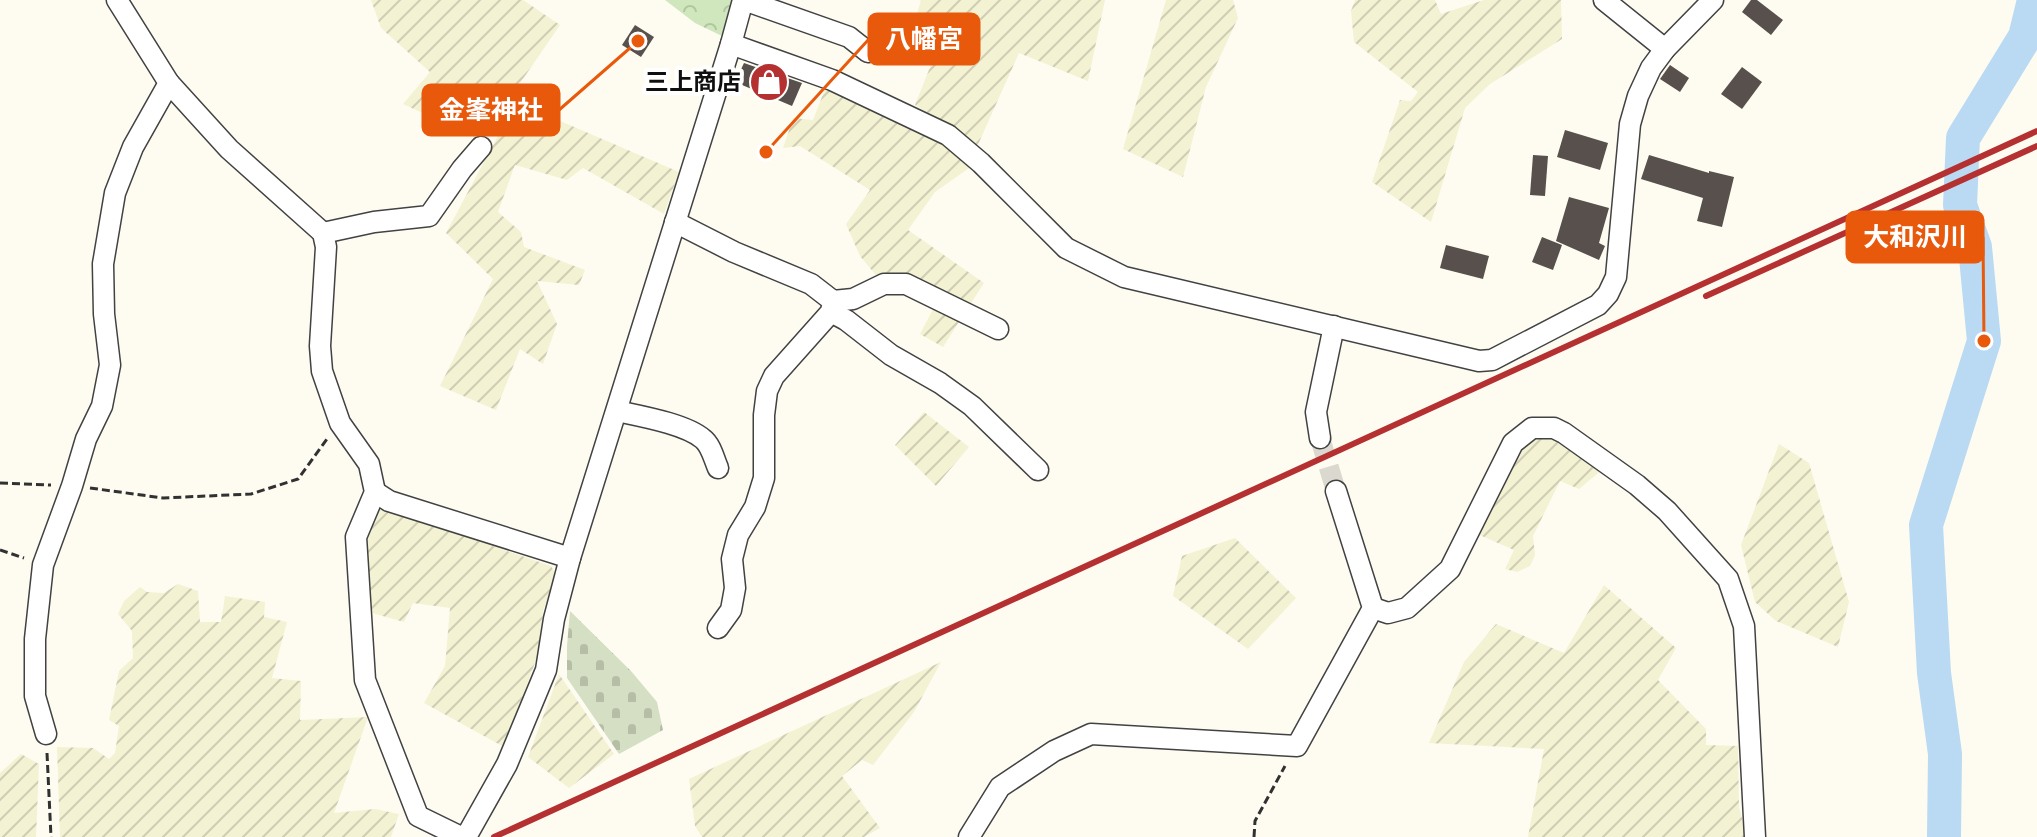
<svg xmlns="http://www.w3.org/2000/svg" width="2037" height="837" font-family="'IBM Plex Serif','Noto Sans JP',serif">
	<defs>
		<pattern id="farmland-furrows" width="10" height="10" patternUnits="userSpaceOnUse" patternTransform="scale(2)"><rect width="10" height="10" fill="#f3f2d3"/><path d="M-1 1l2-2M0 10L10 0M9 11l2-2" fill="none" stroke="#cfceb4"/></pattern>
		<pattern id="cemetery-stones" width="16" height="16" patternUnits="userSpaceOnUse" patternTransform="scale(2)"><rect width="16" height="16" fill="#d5dfc3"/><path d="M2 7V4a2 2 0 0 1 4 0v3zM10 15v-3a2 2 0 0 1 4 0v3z" fill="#b6bea6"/></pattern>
		<pattern id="park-crowns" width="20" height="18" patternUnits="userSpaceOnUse" patternTransform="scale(2)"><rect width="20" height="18" fill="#d0e7bd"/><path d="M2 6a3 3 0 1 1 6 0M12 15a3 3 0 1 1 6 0" fill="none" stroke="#b1c5a1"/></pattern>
	</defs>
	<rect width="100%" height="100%" fill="#fefcf1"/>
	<g fill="url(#farmland-furrows)">
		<path d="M371 0H523L560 25 481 140 403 104 430 72 381 28Z"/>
		<path d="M921 0H1105L1088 81 1019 53 976 149 954 129 915 105 936 52 910 38Z"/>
		<path d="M1166 0H1233L1238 18 1206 87 1183 177 1123 149Z"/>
		<path d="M1355 0H1435L1441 14 1484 0H1561L1562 39 1490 84 1465 108 1431 222 1372 182 1400 100 1411 101 1418 92 1354 42 1351 11Z"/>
		<path d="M825 89 943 140 972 166 935 192 908 230 984 283 943 347 920 334 940 296 880 280 860 256 846 224 870 190 800 146 783 148 793 118 813 120Z"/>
		<path d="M516 102 679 172 664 214 583 168 567 180 515 165 498 212 521 232 524 247 585 270 579 285 537 281 557 324 543 364 520 349 496 410 440 386 493 279 446 233Z"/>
		<path d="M924 412 969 447 936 486 895 445Z"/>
		<path d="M1540 433H1553L1603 469 1579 489 1560 481 1533 536 1535 555 1530 566 1517 572 1505 569 1514 550 1475 533 1517 452Z"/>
		<path d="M1779 444 1809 463 1849 602 1838 647 1776 621 1755 602 1741 545Z"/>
		<path d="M382 508 551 566 556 575 543 611 539 652 504 747 424 703 445 666 450 608 413 603 404 622 372 613 362 539 373 509Z"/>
		<path d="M1235 538 1296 598 1248 649 1173 596 1182 556Z"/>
		<path d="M178 584 198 591 200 622H221L225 596 265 602 264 617 287 622 272 678 301 681 300 720 368 717 334 813 375 809 399 814 391 837H60L57 747 93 748 109 759 115 753 119 726 109 720 119 671 133 658 132 631 118 614 124 601 140 587 147 592 164 593Z"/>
		<path d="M1604 585 1676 648 1658 680 1706 729V745L1738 746 1739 807 1747 837H1528L1544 749 1429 743 1464 662 1496 624 1564 653Z"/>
		<path d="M941 662 914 712 873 765 862 760 842 776 880 828 864 837H702L695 826 689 779Z"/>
		<path d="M559 674 614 754 569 788 528 757Z"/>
		<path d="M21 754 39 764 36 837H0V773Z"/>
	</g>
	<path fill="url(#cemetery-stones)" d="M570 611 631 671 657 702 663 730 619 754 567 678V646Z"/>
	<path fill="url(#park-crowns)" d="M665 0H732L722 36 695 23Z"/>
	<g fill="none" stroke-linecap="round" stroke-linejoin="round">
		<path stroke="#b9daf2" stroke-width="34" d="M1944 837 1945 754 1934 673 1926 525 1984 341 1975 247 1960 205 1963 138 2025 37 2034 0"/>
	</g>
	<g fill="#57504c">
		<path d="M1751 0H1757L1783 20 1771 35 1742 12Z"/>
		<path d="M635 25 654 37 641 57 622 45Z"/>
		<path d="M744 63 802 83 792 106 735 82Z"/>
		<path d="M1670 65 1689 78 1680 92 1660 79Z"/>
		<path d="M1742 67 1762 82 1742 109 1721 94Z"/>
		<path d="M1565 130 1608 143 1600 170 1557 157Z"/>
		<path d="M1533 155 1548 156 1545 196 1530 195Z"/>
		<path d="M1649 155 1709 173V171L1734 177 1722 227 1697 221 1703 198 1641 179Z"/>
		<path d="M1569 197 1609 208 1599 243 1605 246 1599 260 1556 241Z"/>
		<path d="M1542 237 1562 245 1553 270 1532 262Z"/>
		<path d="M1446 245 1489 256 1483 279 1440 268Z"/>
	</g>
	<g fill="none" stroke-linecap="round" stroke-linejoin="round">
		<path stroke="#dad8cf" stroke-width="20" stroke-dasharray="20 10" stroke-linecap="butt" d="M1320 438 1336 491"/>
		<g stroke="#424242" stroke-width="23">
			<g id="minor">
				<path d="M117 0 169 83 229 149 323 233 326 247 320 346 322 371 340 423 369 464 375 492 356 537 365 680 418 816 461 837"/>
				<path d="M744 0 849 37 868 52"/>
				<path d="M1604 0 1665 49"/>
				<path d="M731 44 832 80 948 135 981 163 1066 248 1124 277 1479 361 1492 360 1598 305 1608 294 1616 277 1630 124 1638 96 1651 68 1665 49 1713 0"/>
				<path d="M675 222 734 252 811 284 833 301 831 312 774 376 767 391 764 415V478L755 507 738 535 732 559 735 588 731 610 718 628"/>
				<path d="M323 233 374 222 429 216 462 169 481 147"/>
				<path d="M833 301 853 299 884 284H906L998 329"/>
				<path d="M831 312 846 320 891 355 940 383 972 406 1038 470"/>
				<path d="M617 411C640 416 686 424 703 439 711 445 714 459 718 468"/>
				<path d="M1320 438 1316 412 1334 326"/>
				<path d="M375 492 389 501 570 558"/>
				<path d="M1373 608 1388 613 1407 608 1450 569 1513 443 1532 428H1554L1564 433 1637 485 1667 511 1728 579 1744 626 1755 837"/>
				<path d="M46 734 35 696V639L43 565 72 486 86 439 102 406 110 365 104 314 103 264 115 193 133 147 169 83"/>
				<path d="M466 837 507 764 546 670 554 619 570 558 731 44 743 0"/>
				<path d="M969 837 1000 787 1054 751 1091 734 1297 746 1373 608 1336 491"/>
			</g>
		</g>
		<g stroke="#313131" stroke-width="3" stroke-dasharray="8 4" stroke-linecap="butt">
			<path d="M0 483 51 485"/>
			<path d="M90 488 163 498 251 494 298 479 327 439"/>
			<path d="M0 550 24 558"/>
			<path d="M47 753 51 837"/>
			<path d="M1254 837 1255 821 1285 766"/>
		</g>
		<use href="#minor" stroke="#fff" stroke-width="20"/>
		<g stroke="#b53030" stroke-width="6">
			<path d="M1706 296 2037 146"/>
			<path d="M494 837 2037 131"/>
		</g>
	</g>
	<defs>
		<g id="shop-disc" transform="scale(2)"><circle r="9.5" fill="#b53030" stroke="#fff"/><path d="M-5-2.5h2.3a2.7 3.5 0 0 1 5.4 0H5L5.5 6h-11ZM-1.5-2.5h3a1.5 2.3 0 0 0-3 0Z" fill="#fff"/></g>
	</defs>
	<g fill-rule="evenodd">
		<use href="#shop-disc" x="769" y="82"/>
	</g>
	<g text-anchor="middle" stroke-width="8" stroke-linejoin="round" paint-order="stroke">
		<g font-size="24" font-weight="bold" fill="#0f0f0f" stroke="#fff" text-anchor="end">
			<text x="741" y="90">三上商店</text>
		</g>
	</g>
	<path fill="none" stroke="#e8590c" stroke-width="3" d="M766 152L869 39M638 41L559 110M1984 341L1983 237"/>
	<g fill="#e8590c" stroke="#fff" stroke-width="3">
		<circle cx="766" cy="152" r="8"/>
		<circle cx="638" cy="41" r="8"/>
		<circle cx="1984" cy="341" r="8"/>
	</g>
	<g fill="#e8590c" stroke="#e8590c" stroke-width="3">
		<rect x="869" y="14" width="110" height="50" rx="8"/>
		<rect x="423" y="85" width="136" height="50" rx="8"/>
		<rect x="1847" y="212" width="136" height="50" rx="8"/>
	</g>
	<g font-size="26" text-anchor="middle" font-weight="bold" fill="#fff">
		<text x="924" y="48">八幡宮</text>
		<text x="491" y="119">金峯神社</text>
		<text x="1915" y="246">大和沢川</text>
	</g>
</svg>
